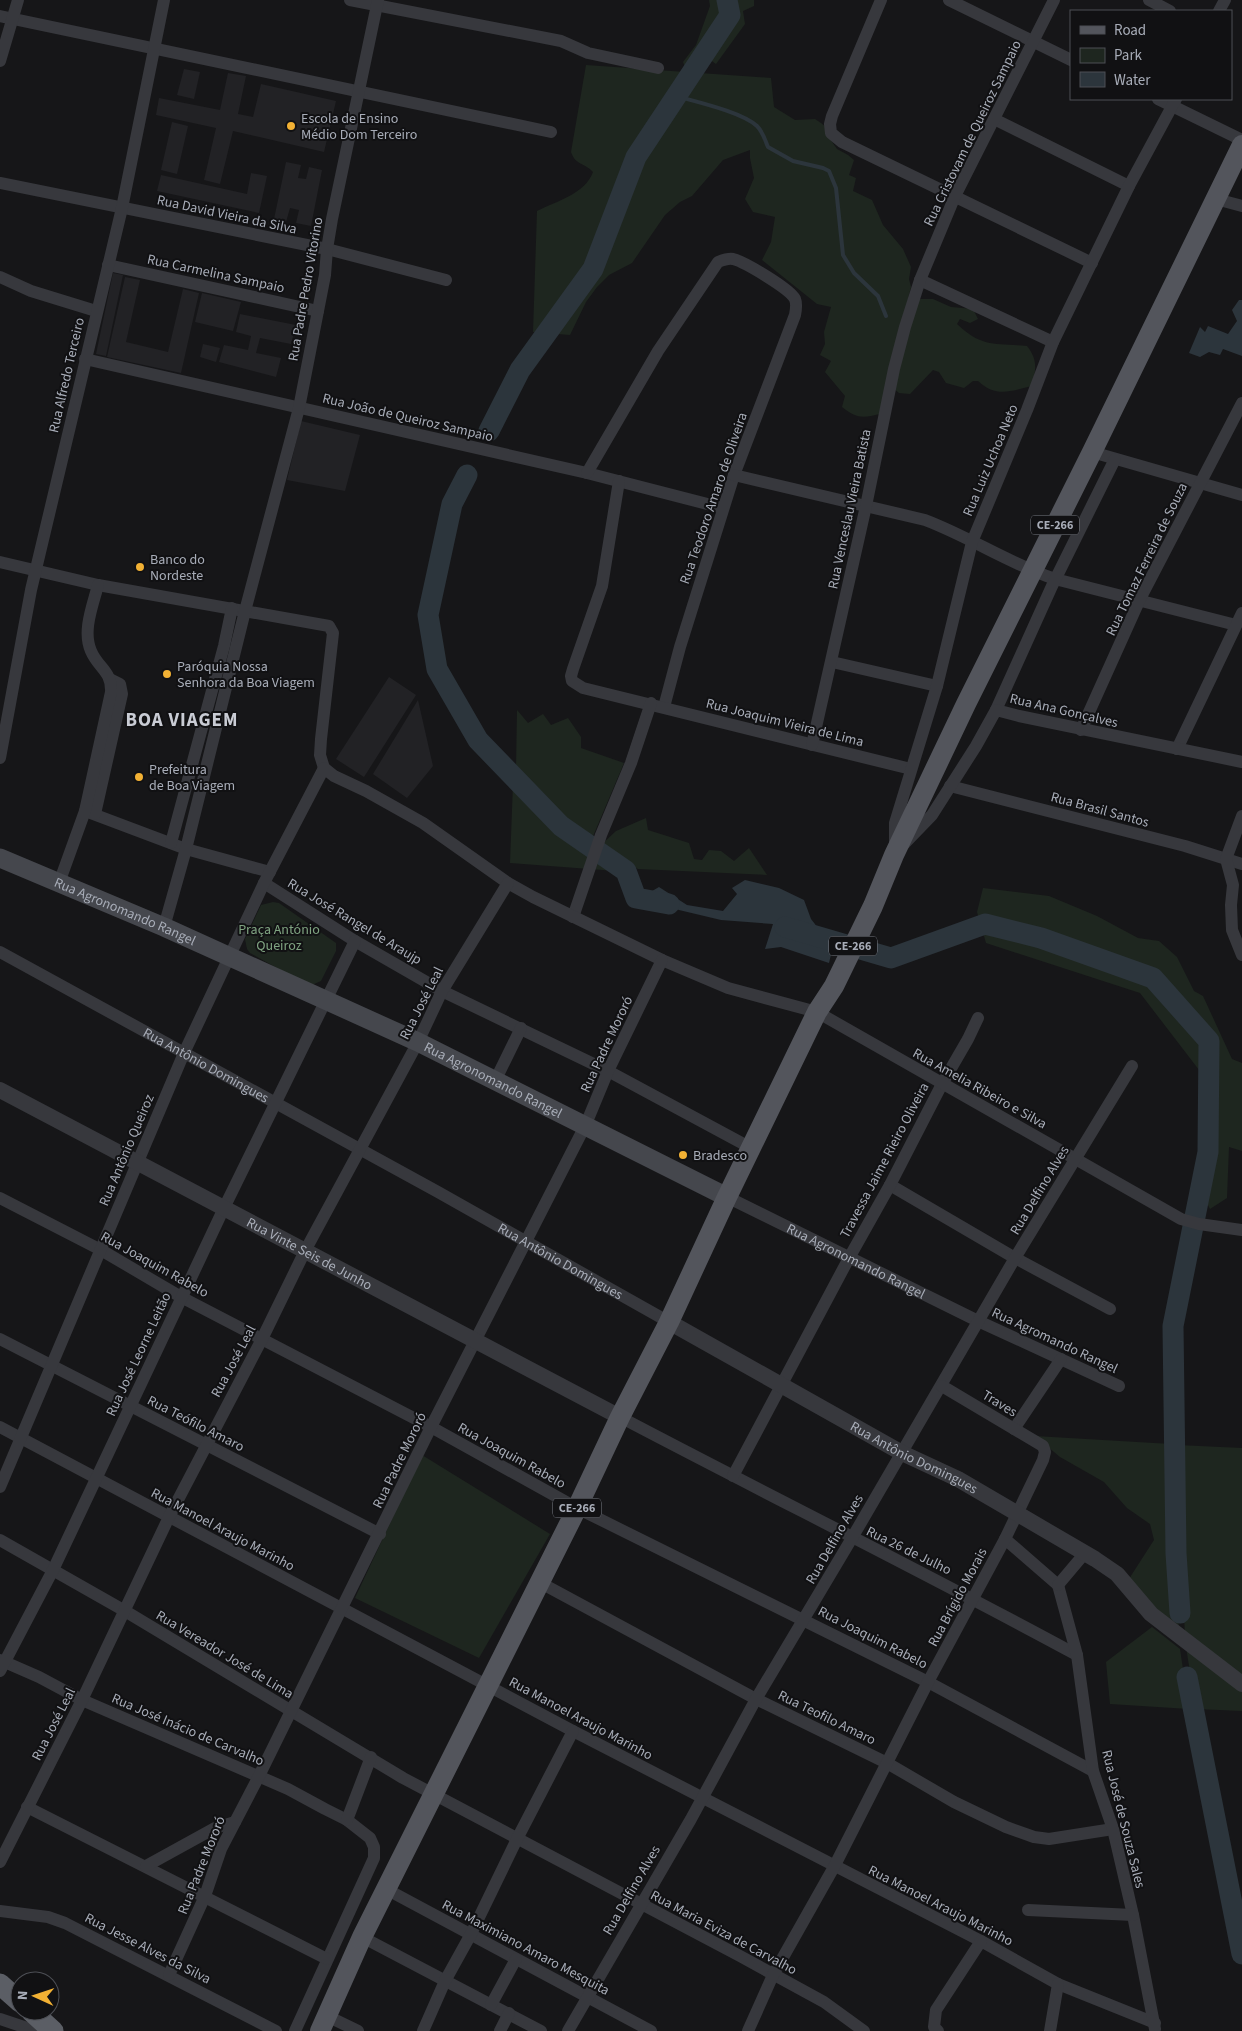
<svg xmlns="http://www.w3.org/2000/svg" width="1242" height="2031" font-family="'Source Sans 3',sans-serif">
	<rect width="100%" height="100%" fill="#161618"/>
	<g fill="#222225">
		<path d="M184 69 200 72 194 99 177 95Z"/>
		<path d="M228 73 246 76 238 114 253 117 261 84 336 101 324 152 233 131 220 184 204 180 216 128 156 115 159 98 220 110Z"/>
		<path d="M172 122 188 126 177 174 161 170Z"/>
		<path d="M286 162 301 165 298 178 306 179 309 167 322 170 311 226 296 223 299 210 290 208 286 222 274 219Z"/>
		<path d="M251 173 267 176 259 213 157 191 161 175 247 194Z"/>
		<path d="M113 273 123 275 106 356 96 354Z"/>
		<path d="M125 277 140 280 126 342 168 352 183 289 199 293 181 373 107 357Z"/>
		<path d="M202 293 241 302 233 331 195 322Z"/>
		<path d="M240 314 296 325 291 344 260 338 256 353 281 358 276 377 219 362 224 345 248 350 251 336 236 332Z"/>
		<path d="M203 344 220 348 216 362 200 357Z"/>
		<path d="M301 421 360 435 345 491 287 480Z"/>
		<path d="M389 677 416 695 364 777 336 759Z"/>
		<path d="M418 700 433 766 407 798 373 774Z"/>
	</g>
	<g fill="#1e261f">
		<path d="M709 0H754V6L743 11 745 24 716 64 709 59 685 67 683 62 696 45 710 6Z"/>
		<path d="M586 65 771 78 774 107 795 120 815 119 821 123 826 127 830 139 837 149 848 155 854 160 849 175 856 178 853 191 872 200 883 225 903 249 911 267 909 279 911 287 880 414C863 418 857 419 842 407L845 396 825 372 831 361 820 355 825 344 824 332 831 307 817 304 762 260 771 242 775 217 753 212 745 199 754 178 750 158V150L723 160 692 196 680 202 665 215 632 263 609 275 597 287 586 302 570 335 533 332 537 211C557 201 585 194 593 172 584 162 576 166 571 152Z"/>
		<path d="M918 299H933L951 307 973 309 978 319 970 323 960 319 957 324C982 348 995 343 1027 346 1038 360 1036 369 1032 386 1011 391 996 398 978 381H973L964 388 946 383 939 372 933 370 910 394 899 393 893 388Z"/>
		<path d="M517 710 528 723 543 714 551 725 568 718 581 737V748L624 763 591 841 564 821 516 769Z"/>
		<path d="M513 783 554 827 616 871 510 863Z"/>
		<path d="M646 818 648 830 689 843 694 859 702 860 709 850 721 851 734 861 749 848 767 875 638 869 601 845 616 831Z"/>
		<path d="M983 888 1049 896 1097 916 1138 938 1159 941 1177 957 1194 991 1203 996 1232 1059 1242 1063V1151L1229 1147 1227 1198 1210 1209 1196 1182 1209 1083 1140 993 986 943 977 912Z"/>
		<path d="M273 902 279 903 336 943V951L321 981 312 985 306 984 250 953 247 949 245 939 261 905Z"/>
		<path d="M1035 1436 1171 1444 1179 1632 1127 1582 1154 1540 1150 1524 1127 1508 1104 1482 1060 1457Z"/>
		<path d="M1178 1445 1242 1448V1681L1185 1638Z"/>
		<path d="M422 1455 550 1534 479 1658 355 1598Z"/>
		<path d="M1152 1627 1180 1649 1189 1709 1110 1704 1106 1662Z"/>
		<path d="M1186 1647 1242 1688V1711L1196 1709Z"/>
	</g>
	<g fill="#2c353c">
		<path d="M1239 300H1242V356L1223 349 1220 355 1209 352 1200 357 1189 353 1200 327 1205 332 1208 326 1228 334 1237 321 1232 310Z"/>
		<path d="M623 872 647 894 659 887 687 905 723 911 737 894 732 888 745 880 779 888 804 900 811 919 818 928 807 943 833 946 829 963 781 947 765 949 773 924 721 920 658 905 632 896Z"/>
	</g>
	<g fill="none" stroke-linecap="round" stroke-linejoin="round">
		<path stroke="#2c353c" stroke-width="4" d="M676 96C697 102 742 112 757 126 763 132 765 140 768 147L793 161 823 168 829 171 836 188 843 255 854 273 878 296 886 316"/>
		<g stroke="#2c353c" stroke-width="21">
			<path d="M489 431 520 370 593 269 636 157 730 15 727 0"/>
			<path d="M467 475 452 504 428 615 437 669 478 740 561 826 626 871 636 898 669 904"/>
			<path d="M785 927 891 958 985 924 1041 938 1153 978 1209 1041 1208 1152 1173 1326 1176 1553 1180 1613"/>
			<path d="M1187 1677 1242 1954"/>
		</g>
		<g stroke="#37383d" stroke-width="12">
			<path d="M350 0 561 41 588 53 658 68"/>
			<path d="M881 0 832 116 830 124 831 133 842 142 1092 263"/>
			<path d="M949 0 1071 60"/>
			<path d="M1149 0 1170 11"/>
			<path d="M1219 11 1225 0"/>
			<path d="M0 16 551 132"/>
			<path d="M0 61 18 0"/>
			<path d="M1158 99 1242 140"/>
			<path d="M994 119 1129 186"/>
			<path d="M0 183 327 249 446 280"/>
			<path d="M1216 199 1242 206"/>
			<path d="M108 265 318 311"/>
			<path d="M0 277 31 291 96 311"/>
			<path d="M920 280 1053 342"/>
			<path d="M85 359 587 473 723 508"/>
			<path d="M1092 452 1242 495"/>
			<path d="M587 473 658 351 718 262C723 260 728 258 733 259 745 262 790 289 795 299 797 304 796 310 795 315L734 475 680 647 664 707"/>
			<path d="M734 475 925 520C970 537 1010 564 1055 579L1236 625"/>
			<path d="M619 481 602 586 573 669 571 676 572 681 583 688 911 769"/>
			<path d="M0 562 98 585 329 626 333 633 321 739 320 755 324 768"/>
			<path d="M832 662 937 686"/>
			<path d="M996 710 1052 586 1115 459"/>
			<path d="M1081 730 1140 599 1242 403"/>
			<path d="M812 745 866 506 894 369 905 327 920 280 955 196 1054 0"/>
			<path d="M1177 749 1242 613"/>
			<path d="M0 758 31 590 122 208 164 0"/>
			<path d="M950 786 1185 846 1242 864"/>
			<path d="M85 811 186 849 270 872"/>
			<path d="M95 814 122 694 120 684 110 679"/>
			<path d="M1242 816 1226 859 1233 885 1231 905 1232 930 1242 955"/>
			<path d="M171 843 224 646 232 608"/>
			<path d="M904 844 932 815 976 746 996 710 1019 716 1242 762"/>
			<path d="M895 845V823L937 686 972 542 1027 410 1053 342 1129 186 1176 99"/>
			<path d="M59 883 85 811 111 692C112 671 98 668 91 651 82 631 93 605 98 585"/>
			<path d="M264 883 355 941 442 991 608 1071 751 1148"/>
			<path d="M573 917 601 835 631 763 651 703"/>
			<path d="M164 927 186 849 245 611 299 408 325 275 327 249 332 219 378 0"/>
			<path id="s1" d="M0 952 438 1192 669 1322"/>
			<path d="M496 1079 521 1028"/>
			<path d="M890 1185 1015 1258 1110 1309"/>
			<path id="s2" d="M727 1197 978 1321 1119 1386"/>
			<path d="M0 1198 101 1250 181 1297 431 1427 577 1508 928 1682 1093 1771"/>
			<path d="M0 1339 380 1534"/>
			<path d="M620 1417C772 1497 926 1573 1077 1655"/>
			<path d="M0 1427 573 1731 981 1941 1058 1984 1155 2023"/>
			<path d="M1014 1429 1061 1359"/>
			<path d="M733 1476 849 1258 890 1185 942 1084 968 1039 978 1018"/>
			<path d="M0 1487 184 1053 264 883 324 768 334 776 366 791 423 823 508 883 533 897 662 960 728 988 817 1012 1181 1219 1199 1224 1242 1230"/>
			<path d="M1005 1539 1058 1585"/>
			<path d="M0 1540 125 1611 403 1778 740 1956 824 2002 864 2031"/>
			<path d="M539 1582 756 1699 887 1763 954 1802 1006 1827 1034 1837 1049 1839 1113 1829"/>
			<path d="M1058 1585 1077 1655 1093 1771 1113 1829 1133 1915 1155 2029"/>
			<path d="M1058 1585 1085 1553"/>
			<path d="M0 1660 39 1677 82 1700 288 1789 325 1809 347 1820 370 1838 374 1847V1858L295 2031"/>
			<path d="M0 1671 53 1570 224 1208 355 941"/>
			<path d="M27 1807 327 1959"/>
			<path d="M347 1820 371 1757"/>
			<path d="M0 1862 82 1700 169 1517 262 1339 305 1251 418 1042 442 991 508 883"/>
			<path d="M146 1866 215 1828 235 1822"/>
			<path d="M386 1889 651 2031"/>
			<path d="M1028 1910 1133 1915"/>
			<path d="M0 1911 48 1917 65 1923 276 2031"/>
			<path d="M362 1937 541 2031"/>
			<path d="M169 1975 205 1896 221 1849 259 1776 431 1427 586 1124 608 1071 662 960"/>
			<path d="M491 2005 516 1959"/>
			<path d="M327 2016 358 2031"/>
			<path d="M0 2019 36 2031"/>
			<path d="M423 2031 445 1981 471 1934 517 1839 573 1731"/>
			<path d="M500 2031 509 2013"/>
			<path d="M568 2031 691 1819 756 1699 852 1538 1015 1258 1132 1066"/>
			<path d="M748 2031 773 1975 834 1867 928 1682 1005 1539 1043 1460 1045 1452 1043 1446 942 1386"/>
			<path d="M938 2031 934 2027 936 2010 981 1941"/>
			<path d="M1050 2031 1058 1984"/>
		</g>
		<g stroke="#37383d" stroke-width="16">
			<path id="s3" d="M0 1090 620 1417"/>
			<path id="s4" d="M669 1322 902 1453 958 1479 1095 1559 1117 1574 1151 1614 1242 1684"/>
		</g>
		<path stroke="#45474d" stroke-width="19" id="s5" d="M0 858 164 927 418 1042 727 1197"/>
		<path stroke="#53555c" stroke-width="20" d="M320 2031 362 1937 577 1508 620 1417 669 1322 727 1197 817 1012 834 986 873 906 894 855 966 704 1092 452 1242 145"/>
		<g stroke="#5b5e65" stroke-width="21">
			<path d="M0 1984 20 2002"/>
			<path d="M31 2011 53 2031"/>
		</g>
	</g>
	<g fill="#f2b134" stroke="#111113" stroke-width="2">
		<circle cx="291" cy="126" r="5"/>
		<circle cx="140" cy="567" r="5"/>
		<circle cx="167" cy="674" r="5"/>
		<circle cx="139" cy="777" r="5"/>
		<circle cx="683" cy="1155" r="5"/>
	</g>
	<g text-anchor="middle" stroke-width="4" stroke-linejoin="round" paint-order="stroke">
		<g fill="#111113" stroke="#7b7e86" stroke-width="1">
			<rect x="1031" y="515.5" width="48" height="19" rx="4"/>
			<rect x="829" y="936.5" width="48" height="19" rx="4"/>
			<rect x="553" y="1498.5" width="48" height="19" rx="4"/>
		</g>
		<g font-size="12" font-weight="bold" fill="#a8adb8">
			<text x="1055" y="529">CE-266</text>
			<text x="853" y="950">CE-266</text>
			<text x="577" y="1512">CE-266</text>
		</g>
		<g font-size="14" fill="#a8adb8" stroke="#111113" text-anchor="start">
			<text x="301" y="123">Escola de Ensino<tspan x="301" dy="16">Médio Dom Terceiro</tspan></text>
			<text x="150" y="564">Banco do<tspan x="150" dy="16">Nordeste</tspan></text>
			<text x="177" y="671">Paróquia Nossa<tspan x="177" dy="16">Senhora da Boa Viagem</tspan></text>
			<text x="149" y="774">Prefeitura<tspan x="149" dy="16">de Boa Viagem</tspan></text>
			<text x="693" y="1160">Bradesco</text>
		</g>
		<g font-size="14" fill="#a8adb8" stroke="#111113">
			<text transform="translate(972 133) rotate(-64)" y="5">Rua Cristovam de Queiroz Sampaio</text>
			<text transform="translate(227 214) rotate(12)" y="5">Rua David Vieira da Silva</text>
			<text transform="translate(216 273) rotate(12)" y="5">Rua Carmelina Sampaio</text>
			<text transform="translate(305 289) rotate(-80)" y="5">Rua Padre Pedro Vitorino</text>
			<text transform="translate(66 375) rotate(-77)" y="5">Rua Alfredo Terceiro</text>
			<text transform="translate(408 417) rotate(13)" y="5">Rua João de Queiroz Sampaio</text>
			<text transform="translate(990 460) rotate(-67)" y="5">Rua Luiz Uchoa Neto</text>
			<text transform="translate(713 498) rotate(-71)" y="5">Rua Teodoro Amaro de Oliveira</text>
			<text transform="translate(849 509) rotate(-78)" y="5">Rua Venceslau Vieira Batista</text>
			<text transform="translate(1146 559) rotate(-64)" y="5">Rua Tomaz Ferreira de Souza</text>
			<text transform="translate(1064 710) rotate(13)" y="5">Rua Ana Gonçalves</text>
			<text transform="translate(785 722) rotate(14)" y="5">Rua Joaquim Vieira de Lima</text>
			<text transform="translate(1100 809) rotate(15)" y="5">Rua Brasil Santos</text>
			<text dy="5" stroke="none"><textPath href="#s5" startOffset="136">Rua Agronomando Rangel</textPath></text>
			<text transform="translate(355 921) rotate(31)" y="5">Rua José Rangel de Araujp</text>
			<text transform="translate(421 1003) rotate(-63)" y="5">Rua José Leal</text>
			<text transform="translate(606 1044) rotate(-65)" y="5">Rua Padre Mororó</text>
			<text dy="5" stroke="none"><textPath href="#s1" startOffset="235">Rua Antônio Domingues</textPath></text>
			<text dy="5" stroke="none"><textPath href="#s5" startOffset="541">Rua Agronomando Rangel</textPath></text>
			<text transform="translate(980 1088) rotate(29)" y="5">Rua Amelia Ribeiro e Silva</text>
			<text transform="translate(126 1150) rotate(-67)" y="5">Rua Antônio Queiroz</text>
			<text transform="translate(884 1160) rotate(-62)" y="5">Travessa Jaime Rieiro Oliveira</text>
			<text transform="translate(1039 1190) rotate(-59)" y="5">Rua Delfino Alves</text>
			<text dy="5" stroke="none"><textPath href="#s3" startOffset="350">Rua Vinte Seis de Junho</textPath></text>
			<text dy="5" stroke="none"><textPath href="#s1" startOffset="640">Rua Antônio Domingues</textPath></text>
			<text dy="5" stroke="none"><textPath href="#s2" startOffset="144">Rua Agronomando Rangel</textPath></text>
			<text transform="translate(155 1264) rotate(29)" y="5">Rua Joaquim Rabelo</text>
			<text transform="translate(1055 1340) rotate(25)" y="5">Rua Agromando Rangel</text>
			<text transform="translate(138 1354) rotate(-65)" y="5">Rua José Leorne Leitão</text>
			<text transform="translate(233 1361) rotate(-62)" y="5">Rua José Leal</text>
			<text transform="translate(1000 1403) rotate(31)" y="5">Traves</text>
			<text transform="translate(196 1423) rotate(27)" y="5">Rua Teófilo Amaro</text>
			<text transform="translate(512 1455) rotate(29)" y="5">Rua Joaquim Rabelo</text>
			<text dy="5" stroke="none"><textPath href="#s4" startOffset="280">Rua Antônio Domingues</textPath></text>
			<text transform="translate(399 1460) rotate(-64)" y="5">Rua Padre Mororó</text>
			<text transform="translate(223 1529) rotate(28)" y="5">Rua Manoel Araujo Marinho</text>
			<text transform="translate(834 1539) rotate(-60)" y="5">Rua Delfino Alves</text>
			<text transform="translate(909 1550) rotate(26)" y="5">Rua 26 de Julho</text>
			<text transform="translate(957 1597) rotate(-62)" y="5">Rua Brígido Morais</text>
			<text transform="translate(873 1637) rotate(27)" y="5">Rua Joaquim Rabelo</text>
			<text transform="translate(225 1654) rotate(31)" y="5">Rua Vereador José de Lima</text>
			<text transform="translate(827 1717) rotate(26)" y="5">Rua Teofilo Amaro</text>
			<text transform="translate(581 1718) rotate(28)" y="5">Rua Manoel Araujo Marinho</text>
			<text transform="translate(53 1724) rotate(-63)" y="5">Rua José Leal</text>
			<text transform="translate(188 1729) rotate(23)" y="5">Rua José Inácio de Carvalho</text>
			<text transform="translate(1124 1819) rotate(76)" y="5">Rua José de Souza Sales</text>
			<text transform="translate(201 1865) rotate(-68)" y="5">Rua Padre Mororó</text>
			<text transform="translate(631 1890) rotate(-60)" y="5">Rua Delfino Alves</text>
			<text transform="translate(941 1905) rotate(27)" y="5">Rua Manoel Araujo Marinho</text>
			<text transform="translate(724 1932) rotate(28)" y="5">Rua Maria Eviza de Carvalho</text>
			<text transform="translate(526 1947) rotate(28)" y="5">Rua Maximiano Amaro Mesquita</text>
			<text transform="translate(148 1948) rotate(27)" y="5">Rua Jesse Alves da Silva</text>
		</g>
		<g font-size="14" fill="#7fa381" stroke="#111113">
			<text x="279" y="934">Praça António<tspan x="279" dy="16">Queiroz</tspan></text>
		</g>
		<g font-size="19" font-weight="bold" letter-spacing="1" fill="#c9ccd4" stroke="#111113">
			<text x="182" y="726">BOA VIAGEM</text>
		</g>
	</g>
	<rect x="1070" y="10" width="162" height="90" fill="#111113" stroke="#4d4f55"/>
	<rect x="1080" y="26" width="25" height="8" fill="#53555c" stroke="#4d4f55"/>
	<text x="1114" y="35" font-size="15" fill="#a8adb8">Road</text>
	<rect x="1080" y="48" width="25" height="15" fill="#1e261f" stroke="#4d4f55"/>
	<text x="1114" y="60" font-size="15" fill="#a8adb8">Park</text>
	<rect x="1080" y="72" width="25" height="15" fill="#2c353c" stroke="#4d4f55"/>
	<text x="1114" y="85" font-size="15" fill="#a8adb8">Water</text>
	<g transform="translate(35 1996) rotate(273)"><circle r="24" fill="#111113" stroke="#4d4f55"/>
	<path d="M0-4L9 19L0 12L-9 19Z" fill="#f2b134"/>
	<text y="-8" font-size="14" font-weight="bold" text-anchor="middle" fill="#a8adb8">N</text>
	</g>
</svg>
